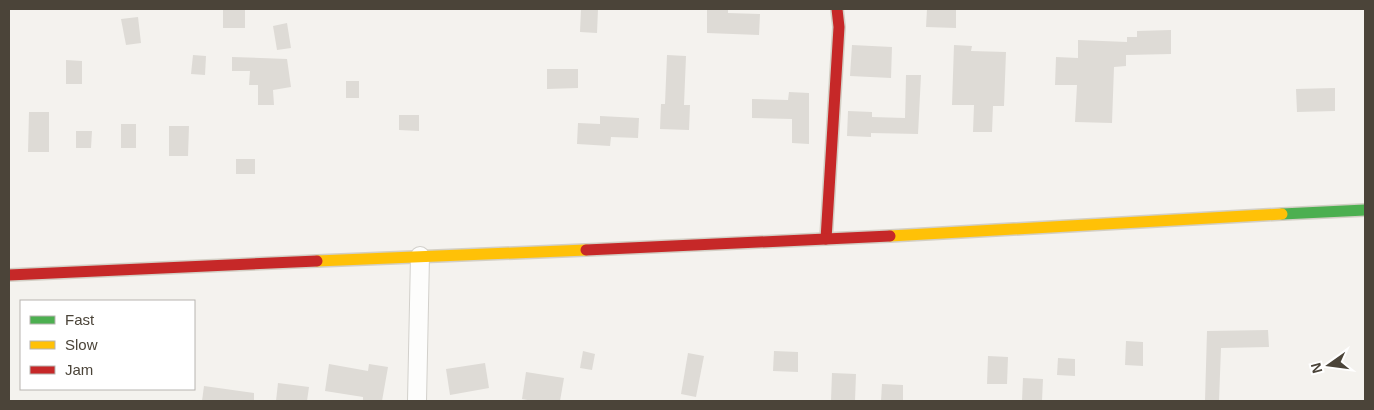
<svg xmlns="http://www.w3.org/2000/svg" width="1374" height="410" font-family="Helvetica,sans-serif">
	<rect width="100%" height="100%" fill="#f4f2ee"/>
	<g fill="#dedbd6">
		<rect x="223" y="9" width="22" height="19"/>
		<path d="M581 9H598L597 33 580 32Z"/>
		<path d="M707 9H728V13L760 14 759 35 707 33Z"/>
		<path d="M927 9H956V28L926 27Z"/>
		<path d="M138 17 141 43 126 45 121 19Z"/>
		<path d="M287 23 291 48 277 50 273 26Z"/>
		<path d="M1171 30V54L1126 55V66L1114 67 1112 123 1075 122 1077 85H1055L1056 57 1078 58V40L1127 42V37H1137V31Z"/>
		<path d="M852 45 892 47 891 78 850 76Z"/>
		<path d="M954 45 972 46 971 51 1006 52 1004 106H993L992 132H973L974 105H952Z"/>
		<path d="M193 55 206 56 205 75 191 74Z"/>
		<path d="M667 55 686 56 684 105H690L689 130 660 129 661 104H665Z"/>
		<path d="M232 57 287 59 291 87 273 90 274 105H258V85H249L250 71H232Z"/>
		<path d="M66 60 82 61V84H66Z"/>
		<path d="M547 69H578V88L547 89Z"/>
		<path d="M906 75H921L918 134 871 133V137L847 136 848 111 872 112V117L905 118Z"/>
		<rect x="346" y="81" width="13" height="17"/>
		<path d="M1335 88V111L1297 112 1296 89Z"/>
		<path d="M789 92 809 93V144L792 143V119L752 118V99L788 100Z"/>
		<path d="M29 112H49V152H28Z"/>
		<path d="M399 115H419V131L399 130Z"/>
		<path d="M600 116 639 118 638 138 611 137 610 146 577 144 578 123 600 124Z"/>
		<rect x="121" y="124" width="15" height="24"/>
		<path d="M169 126H189L188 156H169Z"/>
		<path d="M76 131H92L91 148H76Z"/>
		<rect x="236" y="159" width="19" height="15"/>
		<path d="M1268 330 1269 347 1221 348 1219 401H1205L1207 331Z"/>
		<path d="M1126 341 1143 342V366L1125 365Z"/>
		<path d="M583 351 595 354 592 370 580 368Z"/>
		<path d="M774 351 798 352V372L773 371Z"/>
		<path d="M688 353 704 356 696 397 681 394Z"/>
		<path d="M988 356 1008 357 1007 384H987Z"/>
		<path d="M1058 358 1075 359V376L1057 375Z"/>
		<path d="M485 363 489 388 450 395 446 369Z"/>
		<path d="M329 364 368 371 369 364 388 367 382 401H363V397L325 391Z"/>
		<path d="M526 372 564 378 560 401H533L522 399Z"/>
		<path d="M832 373 856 374 855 401H831Z"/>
		<path d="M1023 378 1043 379 1042 401H1022Z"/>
		<path d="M278 383 309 387 307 401H276Z"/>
		<path d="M882 384 903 385V401H881Z"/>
		<path d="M204 386 254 393V401H202Z"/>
	</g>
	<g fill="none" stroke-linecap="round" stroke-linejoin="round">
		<g stroke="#d2d0cb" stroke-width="20">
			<path id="street" d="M417 401 420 256"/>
		</g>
		<g stroke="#d3cfc5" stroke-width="14">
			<path id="fast" d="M1282 214 1365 210"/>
		</g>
		<g stroke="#d3cfc5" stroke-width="14">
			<g id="slow">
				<path d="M890 236 1282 214"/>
				<path d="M317 261 586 250"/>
			</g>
		</g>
		<g stroke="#d3cfc5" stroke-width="14">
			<g id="jam">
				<path d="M826 239 839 27 837 9"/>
				<path d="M586 250 890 236"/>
				<path d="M9 275 317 261"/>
			</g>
		</g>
		<use href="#street" stroke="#fdfdfc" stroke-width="18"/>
		<use href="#fast" stroke="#4caf50" stroke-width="11"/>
		<use href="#slow" stroke="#ffc107" stroke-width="11"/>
		<use href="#jam" stroke="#c62828" stroke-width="11"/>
	</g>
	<rect width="1374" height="410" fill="none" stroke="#4b4439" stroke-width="20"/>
	<rect x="20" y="300" width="175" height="90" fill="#ffffff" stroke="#b7b4b0"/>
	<rect x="30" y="316" width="25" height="8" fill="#4caf50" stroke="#b7b4b0"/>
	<text x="65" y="325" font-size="15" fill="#4b4439">Fast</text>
	<rect x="30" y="341" width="25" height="8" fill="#ffc107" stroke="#b7b4b0"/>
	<text x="65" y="350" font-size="15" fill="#4b4439">Slow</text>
	<rect x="30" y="366" width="25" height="8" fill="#c62828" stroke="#b7b4b0"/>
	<text x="65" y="375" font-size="15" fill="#4b4439">Jam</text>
	<g transform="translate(1329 365) rotate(256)" stroke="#ffffff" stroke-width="4" paint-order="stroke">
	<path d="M0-4L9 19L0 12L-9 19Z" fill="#4b4439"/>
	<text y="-8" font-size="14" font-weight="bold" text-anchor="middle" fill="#4b4439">N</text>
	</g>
</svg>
